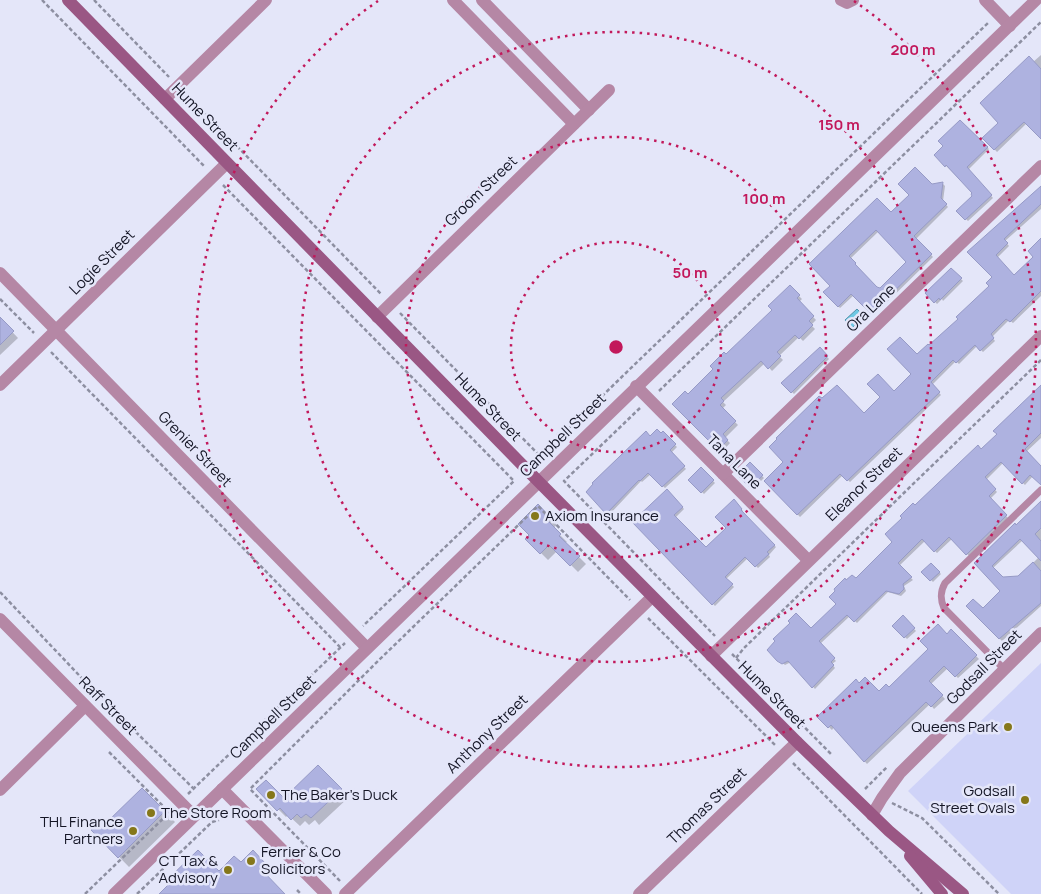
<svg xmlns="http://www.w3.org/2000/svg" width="1041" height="894" font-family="Manrope,sans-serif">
	<rect width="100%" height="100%" fill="#e4e6f9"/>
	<path fill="#cfd3f8" d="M1041 663V894H1011L908 791Z"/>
	<path fill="#6dc8e4" stroke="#5292ab" d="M857 309 864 316 852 328 845 320Z"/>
	<g fill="#0003" fill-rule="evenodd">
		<path d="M1041 55V138L1027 123 997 152 984 138 1000 123 1033 62Z"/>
		<path d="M960 122 989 149 968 170 993 198 968 221 958 211 974 196V193L935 155 945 146Z"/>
		<path d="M943 184 945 186 943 201 948 207 916 239 933 257 874 315 854 295 840 308 825 292 831 286 810 265 891 214 911 195 931 185ZM879 231 908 262 880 289 877 288 850 259Z"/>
		<path d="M1041 187V209L1005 241 1009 246 997 258 1014 276 1035 257 1041 239V296L1013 323 1009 320 992 337 995 341 983 352 977 346 959 364 956 361 932 385 941 395 850 482 843 475 800 517 766 481 864 415 894 392 913 374 917 356 929 347 959 319 990 286 994 277 969 252Z"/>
		<path d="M951 269 963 281 943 301 942 299 937 304 927 293Z"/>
		<path d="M790 287 802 299 799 302 816 320 811 325 815 329 803 341 799 337 779 356 783 360 772 371 765 363 723 402 726 405 722 409 738 425 725 438 730 443 722 452 674 404 688 396 726 356 774 310Z"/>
		<path d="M0 319 18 338 0 355Z"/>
		<path d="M820 349 829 359 794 394 783 383Z"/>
		<path d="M1041 387V438L1026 452 1041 467V484L1033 476 1025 485 1003 463 986 480 997 492 990 499 1008 518 969 556 952 539 937 553 925 541 899 566 913 580 904 586 906 591 901 596 888 592 857 623 850 616 820 644 836 661 832 664 835 668 815 689 791 662 785 665 769 650 792 623 811 630 838 604 856 580 894 542 915 507 981 451 998 434Z"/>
		<path d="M663 433 677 447 671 453 686 469 665 488 651 474 642 482 641 481 609 515 587 492 650 437Z"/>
		<path d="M750 464 764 478 753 489 739 475Z"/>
		<path d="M701 469 715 483 704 494 690 480Z"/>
		<path d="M667 491 684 509 675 518 706 549 728 528 734 501 743 511 742 513 776 547 769 555 770 557 758 568 748 558 726 579 734 587 715 606 634 522Z"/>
		<path d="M538 506 557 525 553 528 567 542 565 543 586 564 578 572 557 551 548 560 527 539 531 535Z"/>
		<path d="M1041 512V606L1002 641 967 606 983 610 1002 591 975 563 1016 527ZM1023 540 1039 557 1019 577 1003 578 993 568Z"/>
		<path d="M931 564 941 574 933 582 923 572Z"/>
		<path d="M903 617 916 631 907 639 894 626Z"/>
		<path d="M951 631 979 659 958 678 948 668 931 684 945 699 934 709 930 704 867 764 834 727 832 730 819 717 859 684 879 693 889 688Z"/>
		<path d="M318 767 349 797 319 825 315 820 309 825 305 821 300 826 288 815 286 817 258 789 284 800Z"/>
		<path d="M142 790 175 822 129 867 93 830 106 825Z"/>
		<path d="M253 852 272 872 267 877 283 894H161L241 864Z"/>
	</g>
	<g fill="#aeb2e0" stroke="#969ac6" fill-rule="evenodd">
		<path d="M1029 56 1041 69V139L1024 122 994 150 982 138 998 123 980 103Z"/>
		<path d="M960 120 988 147 967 167 992 195 965 220 956 211 972 196 971 194 972 193 946 165 945 167 934 155 943 146 938 141Z"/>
		<path d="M915 167 932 184 943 182 941 198 947 204 914 236 932 254 871 314 851 294 838 307 823 292 830 286 809 264 877 198 891 212 909 195 898 184ZM876 230 906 262 880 288 877 287 855 264 856 263 849 256Z"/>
		<path d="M1041 186V204L1004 239 1008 243 996 255 1014 275 1033 257 1028 251 1041 238V291L1010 322 1006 319 991 334 994 338 980 351 975 345 956 363 953 360 931 382 940 392 847 481 840 474 797 515 764 481 783 462 769 447 777 439 776 438 819 396 822 398 837 385 864 413 880 397 867 384 878 374 894 391 911 374 887 349 900 337 917 354 928 344 929 345 958 319 956 317 989 286 986 283 992 277 967 252Z"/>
		<path d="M951 268 962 278 940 300 939 298 934 303 925 293Z"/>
		<path d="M790 285 800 295 797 298 814 316 809 321 813 325 799 339 795 335 777 352 781 356 768 369 761 361 721 398 724 401 720 405 736 421 723 434 728 440 718 450 672 404 685 391 688 394 713 369 710 366 724 352 726 354 772 310 768 306Z"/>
		<path d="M0 317 14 331 0 345Z"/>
		<path d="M820 347 828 356 791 393 781 383Z"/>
		<path d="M1041 385V433L1025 449 1041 466V485L1030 475 1022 484 1001 462 985 477 996 489 989 496 1007 515 966 555 949 537 934 552 922 539 898 563 912 577 903 584 904 589 899 594 886 591 854 622 847 615 819 641 835 658 831 662 834 665 812 688 788 661 782 664 777 661 767 650 775 641 773 639 790 623 788 621 796 613 811 628 836 604 829 597 835 591 834 589 845 578 846 580 852 575 856 578 892 542 885 534 902 518 900 516 913 503 915 505 978 445 981 449 997 434 993 431Z"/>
		<path d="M657 429 661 433 663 431 676 444 670 450 685 466 662 487 648 473 640 481 639 480 606 514 586 492 593 484 592 483 646 431 650 436Z"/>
		<path d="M750 462 763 475 751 488 737 475Z"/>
		<path d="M701 467 714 480 701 493 688 480Z"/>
		<path d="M667 489 683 507 674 515 706 547 726 528 715 517 734 499 742 509 741 510 775 545 767 552 769 554 755 567 745 557 725 577 733 584 712 605 632 522Z"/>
		<path d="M1041 501V528L1035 534 1041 541V561L1020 539 992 566 1003 577 1018 576 1033 562 1041 571V603L999 639 966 606 973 599 983 608 1000 591 974 563 1015 523 1016 525Z"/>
		<path d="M538 504 550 517 547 520 561 534 559 536 580 556 570 566 549 545 540 554 525 539 529 535 518 524Z"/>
		<path d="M931 563 940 572 930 581 921 572Z"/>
		<path d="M903 615 915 628 904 638 892 626Z"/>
		<path d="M938 624 947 634 951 629 977 655 955 677 944 666 929 681 943 695 931 707 926 702 864 762 831 725 828 728 817 717 856 679 859 683 865 677 879 691 886 684 889 687 928 649 920 641Z"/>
		<path d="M318 765 342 789 311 818 306 814 301 818 297 814 291 820 280 808 277 811 256 789 266 780 284 798Z"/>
		<path d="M142 788 165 811 118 858 91 830 102 819 106 823Z"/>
		<path d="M198 850 219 871 234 856 241 862 253 850 265 863 260 868 285 894H159L172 881 169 878Z"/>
	</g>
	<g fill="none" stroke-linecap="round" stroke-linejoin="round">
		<g stroke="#8d8fa1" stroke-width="2.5" stroke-dasharray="4 2.5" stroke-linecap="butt">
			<path d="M42 0 205 167"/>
			<path d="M94 0 169 77"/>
			<path d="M187 95 382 295"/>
			<path d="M223 185 514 481 363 626"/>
			<path d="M0 299 34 333"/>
			<path d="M400 313 540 456 989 22"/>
			<path d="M51 352 340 647"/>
			<path d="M659 391 1041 22"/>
			<path d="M640 408 564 481 715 636"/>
			<path d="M0 592 95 692 193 788"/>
			<path d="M648 618 775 745"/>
			<path d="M732 654 832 755"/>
			<path d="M736 658 744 648 1041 360"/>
			<path d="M109 752 170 813"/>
			<path d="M793 763 922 894"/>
			<path d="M865 789 887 767"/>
			<path d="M188 794 345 643"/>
			<path d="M892 803 922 818 999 894"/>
			<path d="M340 881 250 789 379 660 538 506 630 600"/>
			<path d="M297 890 301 894"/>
			<path d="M85 894 172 810"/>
			<path d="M137 894 212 822 219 820"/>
		</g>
		<path stroke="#b587a5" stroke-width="7" d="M1004 669 944 608C940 599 940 592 945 583L1041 490"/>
		<g stroke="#b587a5" stroke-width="12">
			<path d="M453 0 574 124"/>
			<path d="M482 0 589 110"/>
			<path d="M841 0 847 3 853 0"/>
			<path d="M985 0 1010 26"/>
			<path d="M165 99 266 0"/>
			<path d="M0 273 367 648"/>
			<path d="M377 317 609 90"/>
			<path d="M0 385 227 163"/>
			<path d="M636 386 808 560"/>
			<path d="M723 474 1041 166"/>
			<path d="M0 619 194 816"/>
			<path d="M711 656 1041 336"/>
			<path d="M222 789 326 894"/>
			<path d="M0 790 85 706"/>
			<path d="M872 815 882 798 900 773 1041 633"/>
			<path d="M114 894 1036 0"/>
			<path d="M345 894 652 597"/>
			<path d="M639 894 797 742"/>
		</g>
		<g stroke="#9a5784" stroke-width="12">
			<path d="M68 0 538 481 797 742 889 831 963 894"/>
			<path d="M910 856 942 894"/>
		</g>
	</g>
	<g fill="none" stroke="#c2185b" stroke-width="2.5" stroke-dasharray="2.5 5">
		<circle cx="616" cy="347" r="105"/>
		<circle cx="616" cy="347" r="210"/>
		<circle cx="616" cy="347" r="315"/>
		<path d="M854 1A420 420 0 1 1 378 1"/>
	</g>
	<g fill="#85771a" stroke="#e4e6f9" stroke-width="2">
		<circle cx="535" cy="516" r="5"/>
		<circle cx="1008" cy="727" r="5"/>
		<circle cx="271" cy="795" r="5"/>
		<circle cx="1025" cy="800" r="5"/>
		<circle cx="151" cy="813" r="5"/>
		<circle cx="133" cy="831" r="5"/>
		<circle cx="251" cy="861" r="5"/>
		<circle cx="228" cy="870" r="5"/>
	</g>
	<g text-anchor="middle" stroke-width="5" stroke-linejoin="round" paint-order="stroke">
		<g font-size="15" fill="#141525" stroke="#e4e6f9">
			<text transform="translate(205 117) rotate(46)" y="5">Hume Street</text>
			<text transform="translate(481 191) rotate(-44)" y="5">Groom Street</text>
			<text transform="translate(102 262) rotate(-45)" y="5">Logie Street</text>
			<text transform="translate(871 308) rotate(-44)" y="5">Ora Lane</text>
			<text transform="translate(488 407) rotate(46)" y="5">Hume Street</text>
			<text transform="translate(563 435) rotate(-44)" y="5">Campbell Street</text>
			<text transform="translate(195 449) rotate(46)" y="5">Grenier Street</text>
			<text transform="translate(734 462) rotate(45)" y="5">Tana Lane</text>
			<text transform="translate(864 484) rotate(-44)" y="5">Eleanor Street</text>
			<text transform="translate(984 667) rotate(-45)" y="5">Godsall Street</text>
			<text transform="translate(772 695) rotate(45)" y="5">Hume Street</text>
			<text transform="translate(108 706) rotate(45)" y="5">Raff Street</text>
			<text transform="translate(273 717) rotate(-44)" y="5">Campbell Street</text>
			<text transform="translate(487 734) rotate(-44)" y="5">Anthony Street</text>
			<text transform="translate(707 806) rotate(-44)" y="5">Thomas Street</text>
		</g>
		<g font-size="15" fill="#141525" stroke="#e4e6f9" text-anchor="start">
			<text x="545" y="521">Axiom Insurance</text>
			<text x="998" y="732" text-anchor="end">Queens Park</text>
			<text x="1015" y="796" text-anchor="end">Godsall<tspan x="1015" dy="17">Street Ovals</tspan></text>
			<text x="281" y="800">The Baker's Duck</text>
			<text x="161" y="818">The Store Room</text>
			<text x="123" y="827" text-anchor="end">THL Finance<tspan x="123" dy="17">Partners</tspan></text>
			<text x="261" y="857">Ferrier &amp; Co<tspan x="261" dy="17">Solicitors</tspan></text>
			<text x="218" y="866" text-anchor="end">CT Tax &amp;<tspan x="218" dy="17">Advisory</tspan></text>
		</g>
	</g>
	<circle cx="616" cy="347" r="8" fill="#c2185b" stroke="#e4e6f9" stroke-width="2.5"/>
	<g font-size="15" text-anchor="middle" font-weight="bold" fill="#c2185b" stroke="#e4e6f9" stroke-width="5" stroke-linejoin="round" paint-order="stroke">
		<text x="913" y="55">200 m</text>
		<text x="839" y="130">150 m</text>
		<text x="764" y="204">100 m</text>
		<text x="690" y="278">50 m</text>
	</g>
</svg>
